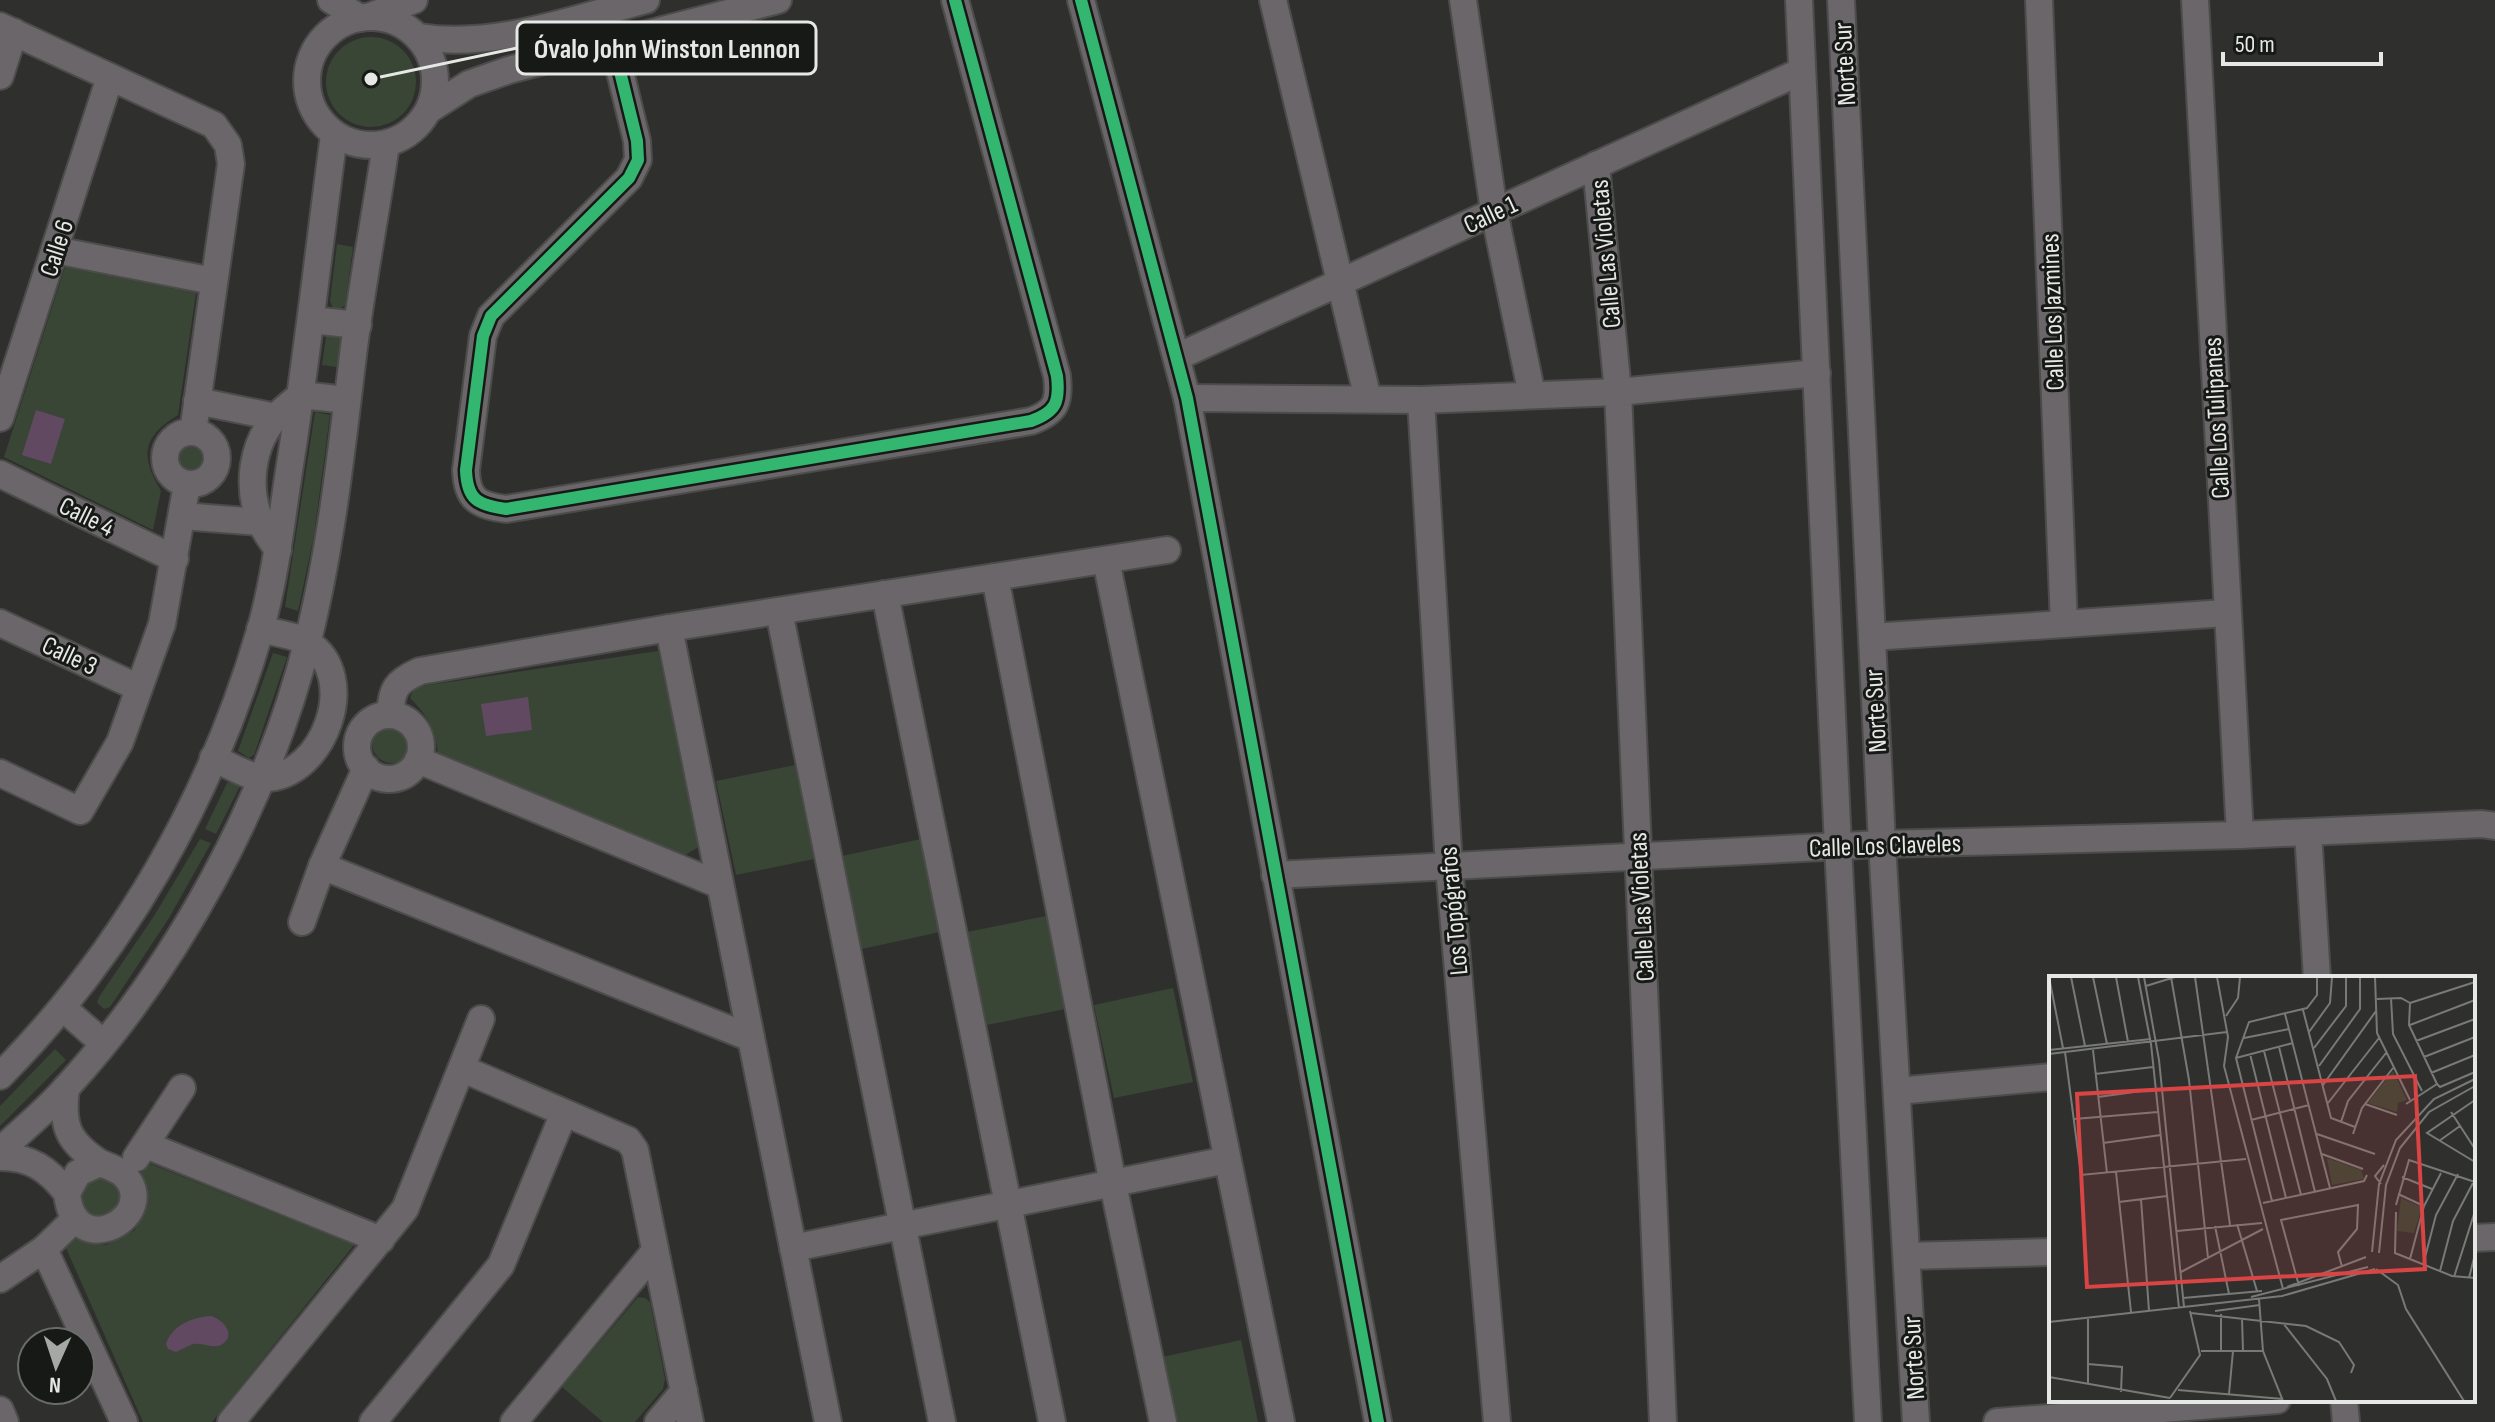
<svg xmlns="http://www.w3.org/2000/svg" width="2495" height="1422" font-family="'Sofia Sans Condensed',sans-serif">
	<rect width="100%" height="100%" fill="#2f302e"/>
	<g fill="#394535">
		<circle cx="371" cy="82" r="45"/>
		<path d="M337 244 353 247 345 305 340 309 333 308 330 301Z"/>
		<path d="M65 267 196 293 178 415C142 437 140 456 161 491L153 530 4 457Z"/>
		<path d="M330 333 338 335 341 338 337 367 322 365 326 337Z"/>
		<path d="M315 412 330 415 314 535 298 611 285 607Z"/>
		<circle cx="190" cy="458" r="20"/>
		<path d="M658 651 700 846 682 857 438 755C436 730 428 716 410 698L415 687Z"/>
		<path d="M273 653 287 657 285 663 254 755 249 758 238 751Z"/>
		<circle cx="392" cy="743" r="20"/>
		<path d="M795 765 814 859 736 875 716 781Z"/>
		<path d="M232 781 240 786 216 834 205 829 227 783Z"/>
		<path d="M200 839 211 843 169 918 110 1007 104 1009 97 1003 99 997 154 916Z"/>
		<path d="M921 839 940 932 862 949 842 856Z"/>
		<path d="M1046 916 1065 1009 987 1025 967 932Z"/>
		<path d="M1173 988 1193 1082 1114 1098 1094 1005Z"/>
		<path d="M55 1049 66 1060 0 1126V1106Z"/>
		<path d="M151 1164 354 1245 212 1422H143L66 1248 75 1239 106 1245 135 1230 147 1201 141 1173Z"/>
		<path d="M96 1175 117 1182 123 1203 108 1219 86 1216 78 1188Z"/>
		<path d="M638 1297 645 1298 650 1302 665 1379 663 1389 635 1422H603L562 1387Z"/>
		<path d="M1241 1340 1258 1422H1176L1162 1357Z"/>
	</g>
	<g fill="#614961">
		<path d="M36 410 65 419 51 464 22 455Z"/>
		<path d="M528 697 532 730 486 736 481 704Z"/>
		<path d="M211 1316C223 1319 238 1336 221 1345 212 1349 204 1342 194 1344 188 1345 182 1350 176 1352L168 1349 166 1344C172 1325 193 1317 211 1316Z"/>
	</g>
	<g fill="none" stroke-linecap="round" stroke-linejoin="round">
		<g stroke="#4c4d4b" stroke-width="30">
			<g id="minor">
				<path d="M331 0 360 18"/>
				<path d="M1081 0 1187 398 1378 1422"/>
				<path d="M1273 0 1368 399"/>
				<path d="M1463 0 1494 211 1532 395"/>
				<path d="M1799 0 1838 846 1868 1422"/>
				<path d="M1841 0 1882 844 1916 1422"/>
				<path d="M2039 0 2064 624"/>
				<path d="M2195 0 2240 835"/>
				<circle cx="371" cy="81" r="64"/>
				<path d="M368 17 414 0"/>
				<path d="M0 26 214 125 228 145 231 164 193 432"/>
				<path d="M419 37C496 49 572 19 646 0"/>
				<path d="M613 43 637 141 638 160 629 178 491 316 483 336 466 470C467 500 478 505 506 509L1031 421C1056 412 1060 402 1057 376L955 0"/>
				<path d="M0 76 14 32"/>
				<path d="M430 109 469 84 509 70 778 0"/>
				<path d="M1596 165 1618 392 1663 1422"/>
				<path d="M55 250 213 281"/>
				<path d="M311 320 358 325"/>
				<path d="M1177 357 1802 71"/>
				<path d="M1187 398 1421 400 1618 392 1817 373"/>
				<path d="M1421 400 1449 866 1497 1422"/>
				<path d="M197 401 276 417"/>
				<path d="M0 418 110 77"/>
				<circle cx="191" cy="458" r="26"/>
				<path d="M0 474 175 559"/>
				<path d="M182 516 260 522"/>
				<path d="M278 550C272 541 265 532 261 523 246 488 251 444 277 416 284 408 293 402 301 395L347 400"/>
				<path d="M1106 560 1281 1422"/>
				<path d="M995 577 1113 1184 1163 1422"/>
				<path d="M885 594 1052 1422"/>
				<path d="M779 611 942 1422"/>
				<path d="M0 623 139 688"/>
				<path d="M669 628 828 1422"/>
				<path d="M1872 637 2226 613"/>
				<path d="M390 715C392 689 395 682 420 671L669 628 1167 550"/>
				<circle cx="389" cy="747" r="32"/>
				<path d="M213 758C228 764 249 778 265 778 324 777 361 676 308 643 296 635 274 633 260 629"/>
				<path d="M418 760 720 885"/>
				<path d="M0 773 80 811 120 742 162 624 187 484"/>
				<path d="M2308 832 2317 978"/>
				<path d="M322 866 751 1038"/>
				<path d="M1275 875 1882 844 2240 835 2482 824 2495 826"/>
				<path d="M302 922 322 866 366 768"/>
				<path d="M63 1008 103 1043"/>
				<path d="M463 1069 628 1140 635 1150 690 1422"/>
				<path d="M0 1076C123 952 211 799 260 631 275 579 281 524 289 471 307 359 319 247 334 135"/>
				<path d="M66 1088C61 1126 68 1142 100 1163"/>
				<path d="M1897 1091 2051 1077"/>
				<path d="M146 1145 381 1240"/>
				<path d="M0 1151C22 1130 46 1111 66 1088 177 967 268 800 308 640 332 544 342 445 354 347 363 279 376 212 386 144"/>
				<path d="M0 1157C31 1157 48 1169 67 1193"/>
				<path d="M136 1158 182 1088"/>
				<path d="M100 1163C108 1166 117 1169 123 1174 164 1214 74 1266 67 1193L78 1173Z"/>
				<path d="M2473 1238 2495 1237"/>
				<path d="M793 1248 1227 1160"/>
				<path d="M44 1249 124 1422"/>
				<path d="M1908 1256 2051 1252"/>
				<path d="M0 1279 44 1249 75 1219"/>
				<path d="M2344 1400 2346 1422"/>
				<path d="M0 1410 5 1422"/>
				<path d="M231 1422 405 1209 481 1019"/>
				<path d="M373 1422 501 1265 564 1113"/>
				<path d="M514 1422 655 1251"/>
				<path d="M658 1422 684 1391"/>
				<path d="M1997 1422 2277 1400"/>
			</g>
		</g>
		<use href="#minor" stroke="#6a6669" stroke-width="26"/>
		<g stroke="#171917" stroke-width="17">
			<g id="cycleway">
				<path d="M1081 0 1187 398 1378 1422"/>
				<path d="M613 43 637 141 638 160 629 178 491 316 483 336 466 470C467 500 478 505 506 509L1031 421C1056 412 1060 402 1057 376L955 0"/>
			</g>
		</g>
		<use href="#cycleway" stroke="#33b770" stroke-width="12"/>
	</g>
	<g text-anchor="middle" stroke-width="6" stroke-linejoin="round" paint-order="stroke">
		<g font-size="26" fill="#e6e8e6" stroke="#171917">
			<text transform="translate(1844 64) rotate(-93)" y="9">Norte Sur</text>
			<text transform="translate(1490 214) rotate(-25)" y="9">Calle 1</text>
			<text transform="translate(56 248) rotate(-72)" y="9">Calle 6</text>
			<text transform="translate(1605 254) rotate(-95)" y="9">Calle Las Violetas</text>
			<text transform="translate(2052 312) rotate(-92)" y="9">Calle Los Jazmines</text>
			<text transform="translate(2216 418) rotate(-93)" y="9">Calle Los Tulipanes</text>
			<text transform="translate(87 516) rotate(26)" y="9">Calle 4</text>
			<text transform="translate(70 655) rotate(25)" y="9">Calle 3</text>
			<text transform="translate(1875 711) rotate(-93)" y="9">Norte Sur</text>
			<text transform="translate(1885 845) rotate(-2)" y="9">Calle Los Claveles</text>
			<text transform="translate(1641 907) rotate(-93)" y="9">Calle Las Violetas</text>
			<text transform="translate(1453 911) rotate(-95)" y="9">Los Topógrafos</text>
			<text transform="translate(1913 1358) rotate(-93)" y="9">Norte Sur</text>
		</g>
	</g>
	<g transform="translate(2049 976)">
		<rect width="426" height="426" fill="#2f302e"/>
		<path d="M344 95 358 124 349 127 348 136 319 127ZM278 182 312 194 315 203 283 209ZM352 222 373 231 365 257 348 255Z" fill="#394535"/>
		<path fill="none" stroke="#787a78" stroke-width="2" d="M0 1 14 72M22 1 36 70M44 1 58 68M67 1 79 66M89 1 102 68 130 332M95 1 110 84 135 331M122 1 140 104 159 282M146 1 181 249M168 1 179 61 175 90 234 313M326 1 328 57 361 124M97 10 126 1M342 22 344 58 373 115M328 23 352 22 361 27M361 27 360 49 388 108M361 27 426 6M254 34 282 142 306 151M236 38 281 212M177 40 189 22 191 1M361 49 426 24M260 56 281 27 283 1M195 62 240 53M367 65 426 43M230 71 266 216M265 72 297 30V1M0 74 102 63M44 74 58 197M215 75 252 219M16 76 32 199 197 183M0 78 178 56M201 78 237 222M375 81 426 61M187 82 244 67M270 90 311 33V1M382 97 426 79M46 98 104 91M388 108 391 111 426 96M274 109 327 35M49 121 107 113M426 124 378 157 426 186M279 127 330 62M316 128 348 139M357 128 388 108M402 136 426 173M25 143 109 136M202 144 260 129M292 146 299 125 337 77M268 158 326 178M304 158 313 132 344 92M390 165 411 150M54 167 112 159M273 178 314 193M67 196 82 336M353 201 383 213M332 208 326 200 335 189M349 218 375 230M92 223 100 335M223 225 187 82 200 46 258 32 268 19V1M70 226 118 220M214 227 315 205 318 199M347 229 360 184 426 206M347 236 346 277 403 300 426 302M188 248 208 315M166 250 180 318M128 255 213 247M323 276 330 208 347 164 385 123 426 103M330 277 337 209 351 172 380 136 426 110M361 283 375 230 392 197M374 289 387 239 409 198M327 293 349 309 357 333 415 425M391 295 404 245 425 205M132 296 214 253M405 301 426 235M420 302 426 278M250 310 232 244 309 229 308 253 289 276 293 291M238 311 317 281M202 321 319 291M134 322 213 315M210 323 214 375 234 425M166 335 211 329M142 337 257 350 290 366 305 389 302 397M172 338V375M193 342 194 375M0 346 233 320 326 293M234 347 278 403 287 425M152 375H214M39 388 73 391 72 416M0 401 121 422M39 408V341M129 414 234 423M180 418 184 375M121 422 151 379 141 335"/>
		<path fill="#d84544" fill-opacity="0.15" stroke="#d84544" stroke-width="4" d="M366 100 376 293 38 311 28 118Z"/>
		<rect width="426" height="426" fill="none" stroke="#e6e8e6" stroke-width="4"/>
	</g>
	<path fill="none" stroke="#e6e8e6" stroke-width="3" d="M371 79L517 48"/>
	<circle fill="#e6e8e6" stroke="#171917" stroke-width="3" cx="371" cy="79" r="8"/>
	<rect fill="#171917" stroke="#e6e8e6" stroke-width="3" x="517" y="22" width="299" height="52" rx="8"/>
	<g font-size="28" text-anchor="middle" font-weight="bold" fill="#e6e8e6">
		<text x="667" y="58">Óvalo John Winston Lennon</text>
	</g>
	<g transform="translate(56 1366) rotate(183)"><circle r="38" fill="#171917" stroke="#6a6c6a" stroke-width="2"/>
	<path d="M0-6L14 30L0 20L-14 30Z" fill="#a6a8a6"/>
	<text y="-12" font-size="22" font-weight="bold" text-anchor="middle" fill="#e6e8e6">N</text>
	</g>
	<path d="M2223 52v12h158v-12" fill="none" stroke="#e6e8e6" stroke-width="4"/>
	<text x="2235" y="52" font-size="24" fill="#e6e8e6" stroke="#171917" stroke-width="6" paint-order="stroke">50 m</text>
</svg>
